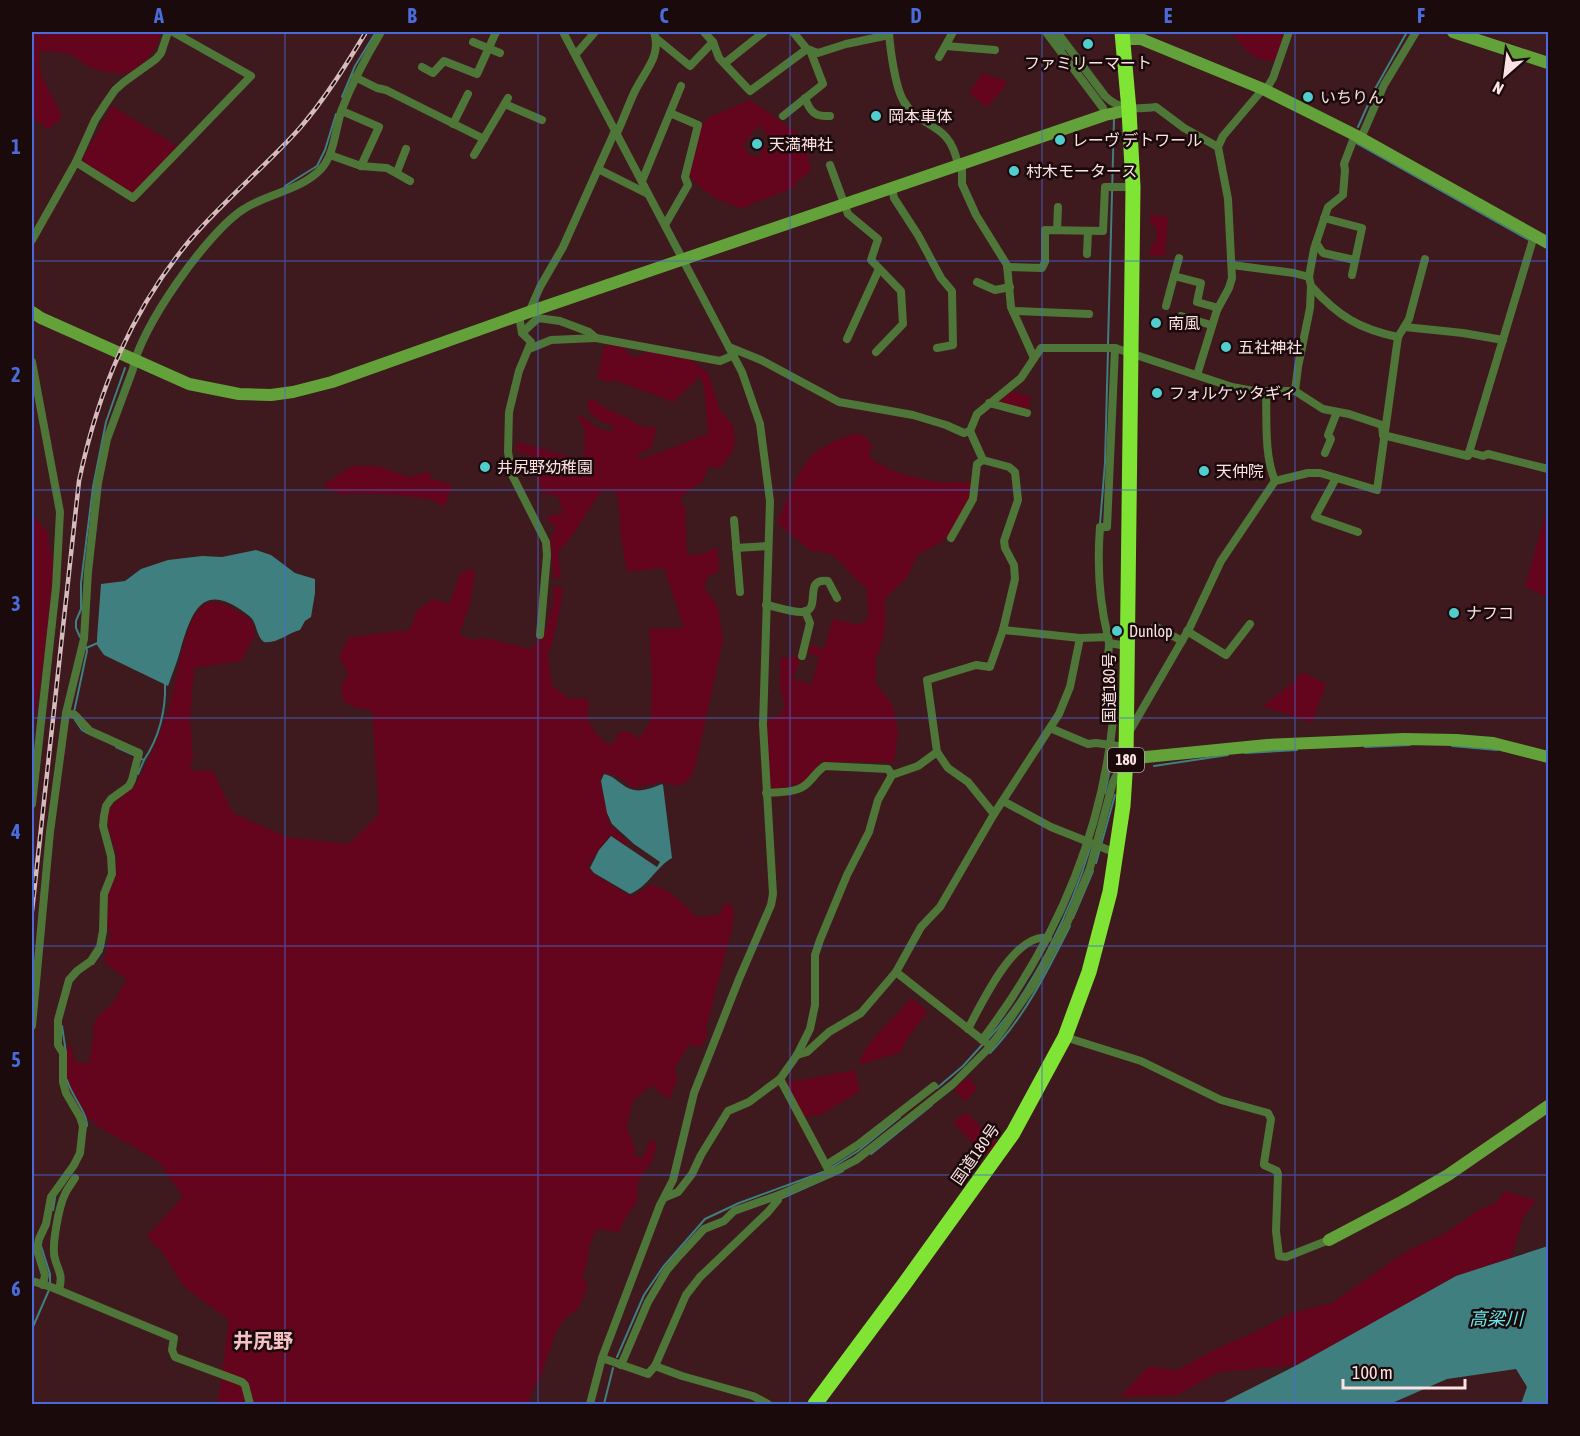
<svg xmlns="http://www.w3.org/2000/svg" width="1580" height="1436" font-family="'Asap Condensed','Noto Sans JP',sans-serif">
	<rect width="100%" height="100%" fill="#3e191d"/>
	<g fill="#64051d" fill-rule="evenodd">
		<path d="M32 32H161C160 48 138 73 121 74 118 74 96 70 93 69 83 65 77 57 69 54 64 51 47 52 40 51 35 75 54 96 62 117L49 129 32 119Z"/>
		<path d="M1231 32H1287L1275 61C1250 61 1247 49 1231 32Z"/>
		<path d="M983 73 1005 81 1007 84 987 107 969 93Z"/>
		<path d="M750 100 798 133 807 147 811 171 797 181 795 187C777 195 760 199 743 209 722 202 703 194 689 175L700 130 707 118ZM758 125 771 139 770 145 773 147 771 149 763 146 759 157 749 154 743 146Z"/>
		<path d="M112 106 177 146 135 192H129L83 162V158Z"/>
		<path d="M1150 215 1168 217 1165 256H1149L1152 243H1156V228L1151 225Z"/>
		<path d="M612 345 623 347 630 356 636 357 648 352 691 359 708 373 720 411 732 424 735 438 733 451 720 468 708 467 703 481 682 496 681 504 685 506 687 555 703 554 717 547 719 571 707 578 704 587 718 607 723 640 695 768 689 780 678 786 660 782 633 788C625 782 614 771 603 774L600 781 610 825 628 842 625 845 611 835 599 849 588 867 591 872 626 894 634 896 650 885C671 888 682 903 696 917L718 915 726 903 732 905 734 910 732 928 706 1029 708 1036 700 1047 689 1045 675 1067 677 1080 669 1100 651 1085 632 1102 627 1128 635 1148 634 1155 643 1158 650 1140 657 1143C655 1149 654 1161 649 1166 640 1176 635 1186 638 1200L624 1220 619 1232 597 1229 589 1246 587 1265 582 1276 588 1285 578 1309 564 1319 555 1334 540 1379 531 1393 528 1404H218L229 1320 184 1287 162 1252 147 1236 183 1197 158 1161 99 1127 79 1110 66 1084 64 1050 69 1045 72 1047 75 1062 89 1063 94 1032 93 1028 97 1017 113 1003 127 980 104 962 111 932 104 927C105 917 105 906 107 895 110 883 117 874 117 861 116 846 106 831 108 816 110 801 125 798 134 786 145 770 161 731 168 712 176 688 183 624 200 608 216 593 240 613 253 622L255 635 241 661 194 668 190 720 193 758 190 766 192 770 213 771 233 813 287 837 349 844 379 814 372 711 354 707 343 701 341 688 348 673 339 657 349 637 410 630 416 612 432 599 449 604 461 573 471 569 475 572 470 604 459 634 471 640 484 638 519 646 530 650 544 634 553 604 554 588 556 586 562 587 561 604 553 640 548 655 552 685 569 699 585 698 590 704C582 721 595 732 607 744L614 743 618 733 629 731 639 739 651 721 652 677 649 629 684 628 664 568 627 572 621 536 618 498 614 491 604 489C587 509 577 534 558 552L561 577 554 579 550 541 556 526 549 523 548 516 563 513 558 497 542 492 531 456 517 451 516 447 519 442 584 461 585 430 578 418 581 415 597 428 612 432 614 427C602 421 585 417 588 400L593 399C608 412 627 415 642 427H656L652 448 639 454V460L708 434 704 386 700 376 673 402 611 379 610 383 597 378 604 346Z"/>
		<path d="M1010 391 1031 397 1028 410 994 401Z"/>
		<path d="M857 433 867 438 872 447 869 454C876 469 922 480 939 482 949 483 959 482 969 482L973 485 969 501 950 534 940 543 918 554 907 578 888 595 885 601V632L876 660V681L878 686 892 704 895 715 898 731 894 762H821L805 782 779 789H772L768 781 767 720 781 714 785 706 780 688V658L797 657 800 660 793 678 811 685 819 658 808 652 810 645 824 649 833 619 858 625 869 618 866 587C845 574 841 549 811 551L777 523C786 504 798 467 815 453 827 443 842 438 857 433Z"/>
		<path d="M351 466H377L410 477 429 471 430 478 452 485 445 507 429 499 399 495 355 493 342 495 322 486Z"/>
		<path d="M1548 507V598L1525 586Z"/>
		<path d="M32 517 36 518 47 531 54 568 43 664 32 734Z"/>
		<path d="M1303 672 1326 684 1312 723 1263 706 1290 685Z"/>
		<path d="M911 998 928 1012 907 1039 901 1052 859 1065C862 1045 897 1015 911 998Z"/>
		<path d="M855 1070 860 1091 822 1114 801 1118 785 1083Z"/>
		<path d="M968 1077 977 1088 965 1102 954 1089Z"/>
		<path d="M966 1112 997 1143 989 1155 975 1145 953 1123Z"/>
		<path d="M1505 1191 1536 1200 1523 1218 1511 1258 1456 1276 1297 1365 1219 1372 1177 1395 1120 1397 1148 1367 1177 1370 1220 1347 1253 1333 1294 1312 1332 1303 1407 1251 1444 1234 1477 1211 1496 1203Z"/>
	</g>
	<g fill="#3f7f7f">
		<path d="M256 550 271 555 295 573 315 579V593L311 617 305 621 300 630C288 633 277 644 264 642 255 635 258 622 248 615 203 580 192 610 180 651 177 663 172 674 168 686L104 655 97 645V638L101 584 125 581 141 569 168 560 202 556 222 557Z"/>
		<path d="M604 774C616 776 622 788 634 790 643 792 654 787 662 784L663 785 672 858C656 867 648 887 630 894L594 873 590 868 599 850 611 836 657 867 660 862 634 844 612 824 607 813 601 781Z"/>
		<path d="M1548 1246V1404H1521L1527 1387 1516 1369 1447 1379 1390 1404H1220L1297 1365 1456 1276Z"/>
	</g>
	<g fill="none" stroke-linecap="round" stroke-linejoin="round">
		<g stroke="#3f7f7f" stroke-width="2">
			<path d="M1051 32 1064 49"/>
			<path d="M342 97 355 66 376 32"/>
			<path d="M1358 127 1375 89 1407 32"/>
			<path d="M1356 143 1529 240"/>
			<path d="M285 186 317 166 325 150 336 114"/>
			<path d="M1108 344 1114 119 1112 117"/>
			<path d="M1100 524 1105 463 1108 350"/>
			<path d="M80 637 76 628V621L81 609V583L93 487 106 422 125 368"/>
			<path d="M86 648 100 642"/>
			<path d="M1114 668 1116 704"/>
			<path d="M74 712 87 651 86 647"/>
			<path d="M75 720 82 730 87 733"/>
			<path d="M1452 746 1497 750"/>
			<path d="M116 747 136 756"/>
			<path d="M1365 747 1410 745"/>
			<path d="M1245 753 1297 750"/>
			<path d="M144 760C159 738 166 710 165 684"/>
			<path d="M1154 766 1228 755"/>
			<path d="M138 774 144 760 141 759"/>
			<path d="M1105 793 1114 749"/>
			<path d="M1096 863 1115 795"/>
			<path d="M1073 918 1093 871"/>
			<path d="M93 964 102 951"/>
			<path d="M62 1026 66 1053"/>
			<path d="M987 1040C1031 994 1072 909 1090 848"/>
			<path d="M990 1053C1024 1018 1048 970 1070 926"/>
			<path d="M67 1080C71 1095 87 1112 87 1126"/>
			<path d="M937 1088 963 1066 983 1044"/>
			<path d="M871 1154 932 1105"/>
			<path d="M780 1199 843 1171"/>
			<path d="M53 1210 55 1198"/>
			<path d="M41 1246 50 1274V1284"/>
			<path d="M32 1329 49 1290"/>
			<path d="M617 1357 644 1295 663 1267 705 1219 739 1203 826 1171 858 1151 900 1117"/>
			<path d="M604 1404 613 1368"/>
		</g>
		<g stroke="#4e7638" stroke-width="8">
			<path d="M563 32 742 372 760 424 770 501 763 725 773 894 771 905 739 979 694 1093 673 1180 660 1205 602 1358 590 1404"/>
			<path d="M704 32 713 42 719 58 750 91 807 49"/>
			<path d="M793 32 807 49 818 53 846 44 889 35"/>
			<path d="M889 32C890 48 895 86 903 100 919 130 951 120 958 166"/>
			<path d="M1046 32 1103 108 1105 115"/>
			<path d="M1057 32 1105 96C1120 111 1135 109 1156 107L1184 128 1218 147"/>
			<path d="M657 39 690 66 713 42"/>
			<path d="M473 42 500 53"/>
			<path d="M946 46 995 50"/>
			<path d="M576 54 595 32"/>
			<path d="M939 57 953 32"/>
			<path d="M725 63 764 32"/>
			<path d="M422 67 433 73 444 61 477 74 496 32"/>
			<path d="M355 77 377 88 386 90 484 139"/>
			<path d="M1265 91 1273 78 1289 32"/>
			<path d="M805 98C810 112 815 117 830 116"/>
			<path d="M505 104 542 120"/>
			<path d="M342 111 379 127 361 166"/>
			<path d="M783 116 823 84 810 50"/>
			<path d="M453 124 468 94"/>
			<path d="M617 133C623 120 628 106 634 93 644 71 662 57 654 32"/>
			<path d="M1361 138 1384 85 1416 32"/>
			<path d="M330 155 361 166 387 168 410 181"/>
			<path d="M474 155 508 98"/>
			<path d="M76 162 133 198 251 76 173 32"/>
			<path d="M962 164V184L976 215 1007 265 1011 307 1034 358"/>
			<path d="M830 165 848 214 878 239 871 260 901 291 903 324 876 352"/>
			<path d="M598 169 648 194"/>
			<path d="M397 172 406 149"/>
			<path d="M642 181 681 86"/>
			<path d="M892 188 894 198 918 235 941 278 952 291 953 345 937 348"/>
			<path d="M1324 218 1362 228 1352 275"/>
			<path d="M665 225 688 185 685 177 698 125 670 113"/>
			<path d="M1057 230 1058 207"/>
			<path d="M32 240 76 162 95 120 106 103 115 90 124 82 156 59 161 53 168 32"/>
			<path d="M1316 243 1323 253 1355 260"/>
			<path d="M1087 254 1088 231"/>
			<path d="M1232 265 1294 273 1309 277"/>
			<path d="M1007 267 1042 268 1045 262V230L1103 231 1105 187H1133"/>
			<path d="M1174 276 1179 258"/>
			<path d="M977 282 995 290 1010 287"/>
			<path d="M1311 286C1338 316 1359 329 1398 337"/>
			<path d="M1166 306 1174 276 1201 283 1197 302 1215 307 1217 310"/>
			<path d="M1013 311 1089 314"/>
			<path d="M529 312 540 287 563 247 615 131"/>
			<path d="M519 316 522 333 531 342 519 371 509 412 508 452 512 475 546 542 547 555 540 635"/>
			<path d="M1181 316 1211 325"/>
			<path d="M1405 327 1463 333 1503 340"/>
			<path d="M522 333 538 318 560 321 589 332 596 338 720 361 734 355"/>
			<path d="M847 339 879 269"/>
			<path d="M729 347 761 360 839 402 913 415 946 425 964 433 970 431 977 414 1021 378 1041 348H1115L1232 387 1254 391H1295L1323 409 1349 414 1382 425 1383 435"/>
			<path d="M529 349 551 340 596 338"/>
			<path d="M32 362 60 512 56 587 32 804"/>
			<path d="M1197 375 1217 310 1229 288 1232 278 1228 199 1218 147 1223 136 1263 89"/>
			<path d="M1266 391C1267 419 1264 455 1275 481"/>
			<path d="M1295 391 1298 367 1310 308 1311 286 1309 277 1314 249 1328 207 1343 195 1345 170 1344 164 1355 135"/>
			<path d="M989 403 1027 413"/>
			<path d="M970 431 983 460 1009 467 1015 472 1018 500 1004 541 1005 548 1014 565 1015 579 1003 630 990 667 976 665 927 680 937 752 948 768 968 782 994 814"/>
			<path d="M1383 435 1468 456 1534 236"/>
			<path d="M1469 452 1483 456 1488 454 1548 469"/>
			<path d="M1325 453 1331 439 1328 435 1337 412"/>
			<path d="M1336 478 1315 517 1358 532"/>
			<path d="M734 520 740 592"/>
			<path d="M951 538 973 499 977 464 983 460"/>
			<path d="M736 548 768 546"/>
			<path d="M766 605C777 607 790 612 801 612 824 612 801 577 828 581L837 598"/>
			<path d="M1155 626 1182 641"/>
			<path d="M1003 630 1080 638 1108 637 1109 643 1127 646"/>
			<path d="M1187 631 1226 655 1250 624"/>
			<path d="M1108 637C1099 601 1097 565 1100 527H1107L1115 348"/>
			<path d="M802 656 810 623 805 611"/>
			<path d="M1050 728 1088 744 1096 743 1126 747"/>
			<path d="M1128 734 1190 627 1221 561 1275 481 1308 473H1320L1377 490 1398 337 1409 319 1425 259"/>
			<path d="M766 793C778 792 794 793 804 786 812 781 816 771 825 766L888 769 892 775"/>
			<path d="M1003 801 1051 827 1116 853"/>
			<path d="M896 972 985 1042"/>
			<path d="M32 1026 50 832 66 713 84 639 88 572 98 483 107 439 133 369C139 329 209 230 244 209 268 193 300 191 321 169 335 154 335 128 342 109 353 81 366 57 381 32"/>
			<path d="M968 1029C981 1005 1014 932 1048 938"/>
			<path d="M1065 1037 1141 1061 1221 1100 1268 1113 1271 1119 1264 1163V1165L1277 1171 1278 1174 1276 1231 1279 1256 1286 1257 1329 1240"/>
			<path d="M982 1040C1054 945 1101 839 1113 720 1114 701 1109 684 1108 666 1107 659 1109 651 1109 643"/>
			<path d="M797 1055 807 1052 829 1032 861 1013 896 972 921 927 940 907 994 814 1059 714 1070 687 1080 638"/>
			<path d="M780 1079 828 1169"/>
			<path d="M826 1165 859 1144 934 1086"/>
			<path d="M666 1197 678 1192 692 1174 701 1155 728 1111 749 1102 780 1079 797 1055 810 1029 815 1005V955L820 940 847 875 869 832 878 800 892 775 918 766 937 752"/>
			<path d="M32 1281 51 1287 174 1338 172 1350 175 1357 242 1382 245 1385 250 1404"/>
			<path d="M43 1285 45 1275 37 1250 39 1239 46 1224 51 1197 74 1165 80 1153 83 1126 80 1117 66 1093 63 1082V1053L58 1045V1020L69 980 77 971 91 961 100 947 103 931 104 894 112 874 111 856 103 826 104 816 106 806 111 799 129 786 132 780 139 753 90 731 75 715 66 713"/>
			<path d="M59 1290C63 1274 59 1273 55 1259 51 1247 59 1206 65 1194 67 1189 72 1183 75 1178"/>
			<path d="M602 1358 648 1374 655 1366 686 1295 700 1277 768 1212 778 1200 779 1195 831 1173 856 1160 953 1084 986 1051 999 1035 1034 984 1068 921 1090 868 1113 782 1123 763"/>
			<path d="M621 1365 648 1302 667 1270 679 1256 704 1229 724 1221 734 1211 779 1195"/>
			<path d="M655 1366 682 1376 753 1396 768 1404"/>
		</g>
		<g stroke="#63a23b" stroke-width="12">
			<path d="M1453 32 1548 63"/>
			<path d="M1123 39H1141L1263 89 1355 135 1548 243"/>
			<path d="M32 312 41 318 189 384 239 394 271 395 293 392 332 382 529 312 1105 115 1129 110"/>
			<path d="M1126 759 1267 745 1404 739 1456 740 1493 743 1548 757"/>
			<path d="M1329 1240 1403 1201 1448 1175 1548 1106"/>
		</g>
		<path stroke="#7fe434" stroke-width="15" d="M815 1404 905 1283 1013 1133 1065 1037 1089 972 1110 892 1123 806 1126 759 1133 187 1129 110 1122 32"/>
		<g stroke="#d6babc" stroke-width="4.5">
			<path id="rail" d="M32 911 79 481C98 391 131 311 190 240 224 200 265 167 299 129 325 99 346 65 366 32"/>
		</g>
		<use href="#rail" stroke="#1a0a0b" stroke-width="2" stroke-dasharray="7" stroke-linecap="butt"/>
	</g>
	<path fill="none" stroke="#4a6cda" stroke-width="1.5" stroke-opacity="0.55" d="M285 32V1404M538 32V1404M790 32V1404M1042 32V1404M1295 32V1404M32 261H1548M32 490H1548M32 718H1548M32 946H1548M32 1175H1548"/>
	<g fill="#52cdcd" stroke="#1a0a0b" stroke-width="2">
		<circle cx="1088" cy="44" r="6"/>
		<circle cx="1308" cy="97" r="6"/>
		<circle cx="876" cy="116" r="6"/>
		<circle cx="1060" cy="140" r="6"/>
		<circle cx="757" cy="144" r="6"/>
		<circle cx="1014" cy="171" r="6"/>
		<circle cx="1156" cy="323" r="6"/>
		<circle cx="1226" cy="347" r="6"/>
		<circle cx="1157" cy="393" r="6"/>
		<circle cx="485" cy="467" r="6"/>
		<circle cx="1204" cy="471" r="6"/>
		<circle cx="1454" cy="613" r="6"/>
		<circle cx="1117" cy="631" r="6"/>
	</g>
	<g text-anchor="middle" stroke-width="5" stroke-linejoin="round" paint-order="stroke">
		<rect fill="#1a0a0b" stroke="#b8a1a2" stroke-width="1.5" x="1108" y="748" width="36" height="24" rx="4.5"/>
		<g font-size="15" font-weight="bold" fill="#fce2e3">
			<text x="1126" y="765">180</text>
		</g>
		<g font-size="16" fill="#fce2e3" stroke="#1a0a0b" text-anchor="start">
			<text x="1088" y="69" text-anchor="middle">ファミリーマート</text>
			<text x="1320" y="103">いちりん</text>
			<text x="888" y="122">岡本車体</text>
			<text x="1072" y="146">レーヴ デトワール</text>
			<text x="769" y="150">天満神社</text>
			<text x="1026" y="177">村木モータース</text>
			<text x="1168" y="329">南風</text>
			<text x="1238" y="353">五社神社</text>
			<text x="1169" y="399">フォルケッタギィ</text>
			<text x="497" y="473">井尻野幼稚園</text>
			<text x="1216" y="477">天仲院</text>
			<text x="1466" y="619">ナフコ</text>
			<text x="1129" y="637">Dunlop</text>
		</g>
		<g font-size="16" fill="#fce2e3" stroke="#1a0a0b">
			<text transform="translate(1109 688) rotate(-90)" y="6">国道180号</text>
			<text transform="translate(975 1154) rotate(-55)" y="6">国道180号</text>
		</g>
		<g font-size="18" font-style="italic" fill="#66ebec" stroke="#1a0a0b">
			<text x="1496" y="1325">高梁川</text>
		</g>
		<g font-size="20" font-weight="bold" fill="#f4c2c4" stroke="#1a0a0b">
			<text x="263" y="1348">井尻野</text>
		</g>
	</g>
	<rect width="1580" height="1436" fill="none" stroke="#1a0a0b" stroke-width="66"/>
	<g transform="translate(1505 75) rotate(208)" stroke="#1a0a0b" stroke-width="4.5" paint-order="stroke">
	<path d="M0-4.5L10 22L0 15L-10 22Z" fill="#fce2e3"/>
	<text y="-9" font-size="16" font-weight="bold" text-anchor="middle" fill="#fce2e3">N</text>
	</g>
	<path d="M1343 1379v9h122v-9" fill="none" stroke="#fce2e3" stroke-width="3"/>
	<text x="1352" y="1379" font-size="18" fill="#fce2e3" stroke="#1a0a0b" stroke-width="4.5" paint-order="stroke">100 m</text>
	<rect x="33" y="33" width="1514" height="1370" fill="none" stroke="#4a6cda" stroke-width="2"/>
	<g font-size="20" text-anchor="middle" font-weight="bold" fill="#4a6cda">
		<text x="159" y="23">A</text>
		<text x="412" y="23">B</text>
		<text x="664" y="23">C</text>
		<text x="916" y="23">D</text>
		<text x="1168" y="23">E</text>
		<text x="1421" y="23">F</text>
		<text x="16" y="154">1</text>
		<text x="16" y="382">2</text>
		<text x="16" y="611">3</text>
		<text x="16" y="839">4</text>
		<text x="16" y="1067">5</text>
		<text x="16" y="1296">6</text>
	</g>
</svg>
